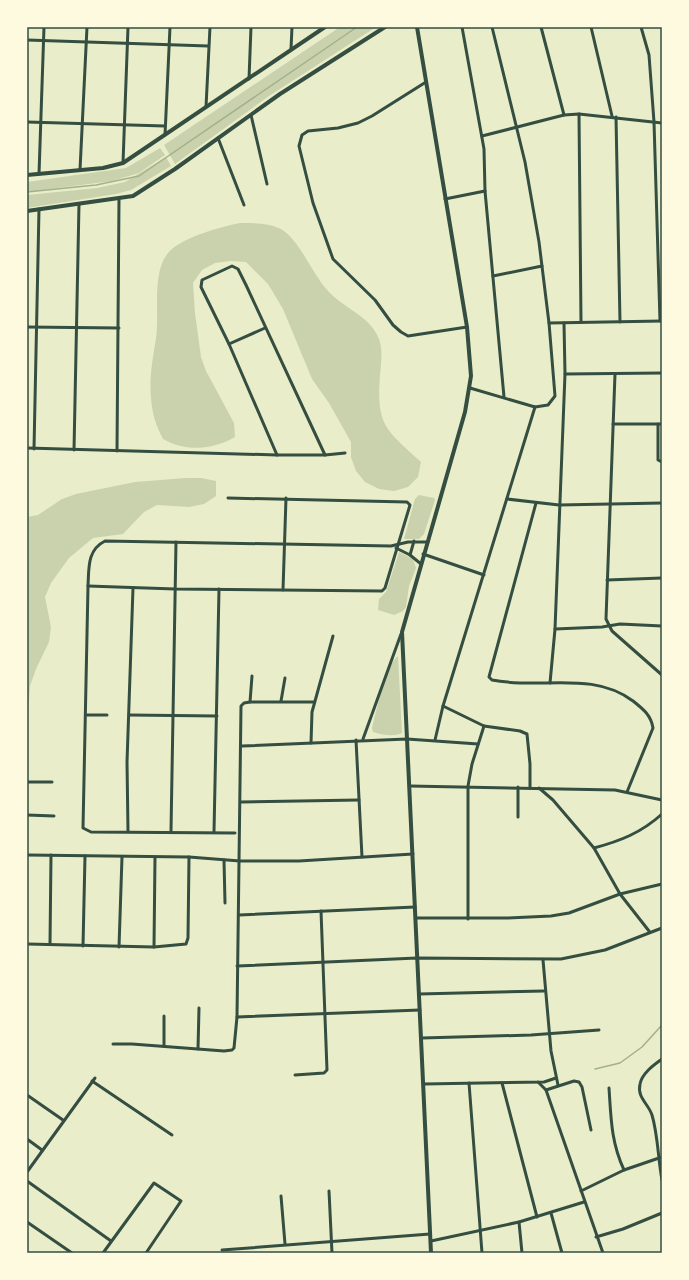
<svg xmlns="http://www.w3.org/2000/svg" width="689" height="1280" font-family="Overpass,sans-serif">
	<rect width="100%" height="100%" fill="#e9edc9"/>
	<g fill="#cad2ad">
		<path d="M340 27H376L269 96 175 164 164 145Z"/>
		<path d="M160 148 165 155 139 173 112 181 27 192V182L126 168Z"/>
		<path d="M166 157 171 166 131 190 116 194 27 208V195L97 188 125 182Z"/>
		<path d="M240 223C253 223 269 223 281 229 300 240 313 276 329 292 345 309 370 316 379 339 383 349 381 364 380 375 376 426 386 430 421 462L418 477 408 487 394 491 379 489 365 482 356 471 351 457V442L329 403 312 379 283 309 268 284 246 262 230 261 215 263 202 270 193 283 195 313 201 357 206 371 234 423 235 437C212 450 186 452 163 439 156 426 152 413 151 398 149 377 153 358 156 338 160 313 150 267 172 249 188 236 220 227 240 223Z"/>
		<path d="M186 478H201L216 481V496L204 504 189 507 157 505 144 512 123 534 93 538 69 558 51 583 45 597 51 627 49 642 36 669 30 686 27 728V517L38 515 62 499 76 494 135 482Z"/>
		<path d="M419 495 434 498 435 500 424 534 419 539H404L415 499Z"/>
		<path d="M399 552 413 559 416 568 409 586 406 607 403 611 394 615 378 610 379 599 386 592Z"/>
		<path d="M398 656 402 733C394 737 382 735 373 732L372 728C376 712 386 665 398 656Z"/>
	</g>
	<g fill="none" stroke-linecap="round" stroke-linejoin="round">
		<g stroke="#a3b18a" stroke-width="1.5">
			<path d="M27 192 96 185 139 176 357 27"/>
			<path d="M595 1069 620 1063 642 1047 662 1025"/>
		</g>
		<g stroke="#344e41" stroke-width="3">
			<path d="M462 27 484 149 485 191 504 397"/>
			<path d="M541 27 564 115"/>
			<path d="M591 27 612 116"/>
			<path d="M641 27 649 55 654 122 660 321"/>
			<path d="M27 40 208 46"/>
			<path d="M291 49 292 27"/>
			<path d="M249 79 251 27"/>
			<path d="M426 82 372 116 358 123 338 128 308 131 302 135 299 146 313 203 333 259 375 300 393 325 401 332 408 336 467 327"/>
			<path d="M206 107 210 27"/>
			<path d="M579 114 581 322"/>
			<path d="M251 115 267 184"/>
			<path d="M616 117 620 322"/>
			<path d="M27 122 165 126"/>
			<path d="M165 135 170 27"/>
			<path d="M482 136 564 115 579 114 662 123"/>
			<path d="M218 138 244 205"/>
			<path d="M123 163 128 27"/>
			<path d="M80 170 87 27"/>
			<path d="M39 174 44 27"/>
			<path d="M445 199 485 191"/>
			<path d="M493 276 542 266"/>
			<path d="M549 323 662 321"/>
			<path d="M27 327 119 328"/>
			<path d="M229 344 265 328"/>
			<path d="M565 374 662 373"/>
			<path d="M615 374 606 619 612 631 662 675"/>
			<path d="M470 388 535 407 548 405 555 396 549 323 539 242 525 162 492 27"/>
			<path d="M613 424H662"/>
			<path d="M658 424V460L662 462"/>
			<path d="M27 448 277 455H325L345 453"/>
			<path d="M34 449 39 209"/>
			<path d="M74 450 79 204"/>
			<path d="M117 451 119 199"/>
			<path d="M277 455 229 344 201 287 202 280 232 266 238 269 246 285 325 455"/>
			<path d="M507 499 559 505 662 503"/>
			<path d="M536 503 489 677 492 680C540 690 592 670 633 701 643 709 651 715 653 728L627 792"/>
			<path d="M396 548 410 555 421 564"/>
			<path d="M423 554 484 575"/>
			<path d="M410 555 414 541"/>
			<path d="M607 580 662 578"/>
			<path d="M88 586 175 589 382 591 385 588 410 505 407 502 228 498"/>
			<path d="M283 590 286 498"/>
			<path d="M555 629 602 627 620 624 662 626"/>
			<path d="M550 683 555 629 565 374 564 323"/>
			<path d="M281 701 285 678"/>
			<path d="M250 702 252 676"/>
			<path d="M443 706 484 726 520 731 527 734 530 764V788"/>
			<path d="M87 715H107"/>
			<path d="M129 715 217 716"/>
			<path d="M363 739 401 634"/>
			<path d="M356 740 362 857"/>
			<path d="M435 740 443 706 535 407"/>
			<path d="M311 743 312 712 333 636"/>
			<path d="M242 746 407 739 478 744"/>
			<path d="M27 782H52"/>
			<path d="M410 786 615 790 662 800"/>
			<path d="M539 788 553 800 594 848 620 894 649 931"/>
			<path d="M241 802 359 800"/>
			<path d="M27 815 54 816"/>
			<path d="M518 817V787"/>
			<path d="M128 831 127 762 133 588"/>
			<path d="M171 831 176 542"/>
			<path d="M214 832 219 589"/>
			<path d="M235 833 91 832 83 828 88 586C89 568 87 550 105 541L391 546 408 542H427"/>
			<path d="M594 848C620 841 641 833 662 814"/>
			<path d="M27 855 189 857 240 861H299L413 854"/>
			<path d="M224 860 225 903"/>
			<path d="M239 915 415 907"/>
			<path d="M416 918H508L551 916 569 913 620 894 662 884"/>
			<path d="M468 919V786L472 764 484 726"/>
			<path d="M27 944 154 947 186 944 188 938 189 857"/>
			<path d="M50 944 51 855"/>
			<path d="M83 946 85 856"/>
			<path d="M119 947 122 857"/>
			<path d="M154 947 155 857"/>
			<path d="M543 960 551 1051 558 1085"/>
			<path d="M237 966 417 958 561 959 605 950 662 928"/>
			<path d="M419 994 544 991"/>
			<path d="M237 1017 420 1010"/>
			<path d="M422 1038 531 1035 599 1030"/>
			<path d="M113 1044H132L224 1051 232 1050 234 1048 237 1017 241 706 244 703 250 702H314"/>
			<path d="M164 1046V1016"/>
			<path d="M198 1049 199 1008"/>
			<path d="M662 1059C654 1065 642 1073 640 1084 637 1098 648 1103 652 1115 658 1135 658 1159 662 1180"/>
			<path d="M295 1075 324 1073 327 1070 321 911"/>
			<path d="M92 1081 172 1135"/>
			<path d="M538 1082 546 1090 603 1253"/>
			<path d="M469 1083 482 1253"/>
			<path d="M502 1083 537 1217"/>
			<path d="M424 1084 544 1082 556 1078"/>
			<path d="M609 1088C611 1118 611 1142 624 1170"/>
			<path d="M546 1090 574 1081 579 1082 582 1087 591 1130"/>
			<path d="M27 1095 63 1120"/>
			<path d="M27 1139 42 1150"/>
			<path d="M27 1172 95 1078"/>
			<path d="M27 1181 111 1241"/>
			<path d="M329 1191 332 1253"/>
			<path d="M581 1191 624 1170 662 1157"/>
			<path d="M281 1196 285 1244"/>
			<path d="M551 1213 562 1253"/>
			<path d="M27 1222 72 1253"/>
			<path d="M519 1222 522 1253"/>
			<path d="M596 1237 623 1229 662 1213"/>
			<path d="M431 1241 519 1222 584 1202"/>
			<path d="M222 1250 430 1234"/>
			<path d="M103 1253 154 1183 181 1201 146 1253"/>
		</g>
		<g stroke="#344e41" stroke-width="4">
			<path d="M417 27 467 327 471 376 465 412 402 632 431 1253"/>
			<path d="M27 175 103 168 123 163 325 27"/>
			<path d="M27 211 133 196 175 169 280 94 385 27"/>
		</g>
	</g>
	<rect width="689" height="1280" fill="none" stroke="#fefae0" stroke-width="56"/>
	<rect x="28" y="28" width="633" height="1224" fill="none" stroke="#344e41" stroke-width="1.5"/>
</svg>
